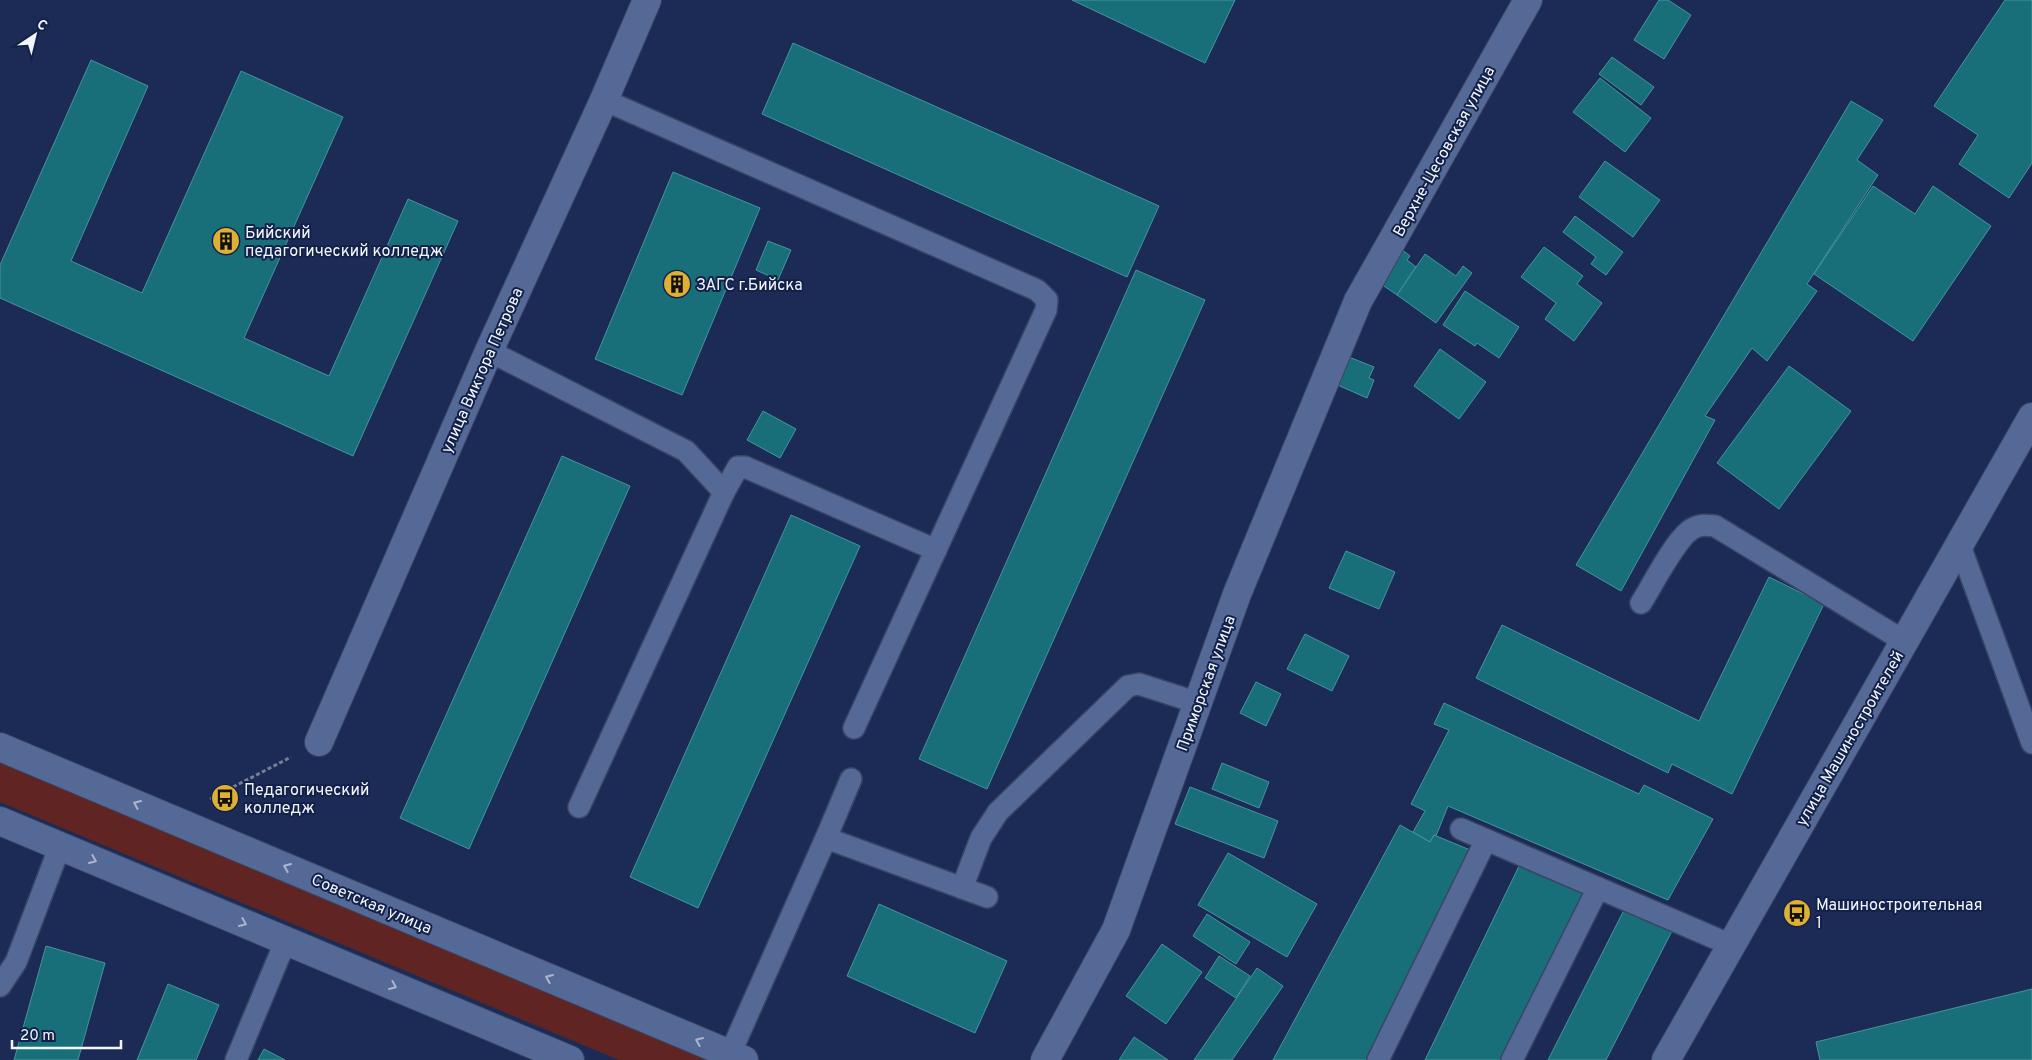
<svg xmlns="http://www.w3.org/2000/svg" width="2032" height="1060" font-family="Overpass,sans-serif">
	<rect width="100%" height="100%" fill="#1c2b55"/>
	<path fill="#602522" d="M0 761 711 1060H619L0 802Z"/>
	<g fill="#196f79" stroke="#46949e">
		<path d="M1072 0H1235L1205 63Z"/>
		<path d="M1659 0H1668L1691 15 1664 59 1634 40Z"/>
		<path d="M2005 0H2032V163L2009 198 1959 164 1978 135 1934 106Z"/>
		<path d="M793 43 1159 206 1127 277 762 114Z"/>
		<path d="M1612 57 1654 87 1641 105 1599 74Z"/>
		<path d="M91 60 148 86 71 261 142 293 241 71 343 117 244 338 329 376 408 199 458 221 353 456 0 298V265Z"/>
		<path d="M1600 78 1651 118 1625 152 1573 112Z"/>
		<path d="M1851 101 1883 120 1857 160 1878 175 1807 284 1817 291 1767 361 1752 348 1705 416 1715 420 1621 591 1576 565Z"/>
		<path d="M1605 161 1660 200 1633 237 1579 197Z"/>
		<path d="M673 172 760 208 682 395 595 359Z"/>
		<path d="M1873 186 1915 214 1933 186 1991 226 1913 341 1814 274Z"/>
		<path d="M1575 216 1623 252 1606 275 1591 264 1596 257 1563 232Z"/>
		<path d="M768 241 791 250 778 280 756 270Z"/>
		<path d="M1544 247 1583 276 1577 284 1602 303 1574 341 1545 319 1556 303 1521 277Z"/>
		<path d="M1401 249 1410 256 1407 260 1416 267 1397 295 1378 282Z"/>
		<path d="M1425 254 1456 276 1463 266 1472 273 1436 323 1397 295Z"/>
		<path d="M1136 270 1205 300 987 789 919 759Z"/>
		<path d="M1465 291 1519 327 1499 358 1477 343 1475 346 1443 325Z"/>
		<path d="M1440 349 1486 382 1459 419 1414 386Z"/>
		<path d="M1344 355 1374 367 1369 378 1374 380 1367 398 1333 383Z"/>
		<path d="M1789 366 1851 411 1779 509 1717 463Z"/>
		<path d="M763 411 796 429 780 458 747 440Z"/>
		<path d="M562 456 630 486 469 849 400 818Z"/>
		<path d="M791 515 860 546 698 908 630 877Z"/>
		<path d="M1346 551 1395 572 1379 609 1329 588Z"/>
		<path d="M1769 577 1824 604 1732 794 1672 764 1668 773 1476 678 1502 625 1699 721Z"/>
		<path d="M1305 634 1349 656 1332 691 1287 669Z"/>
		<path d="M1256 682 1281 694 1266 726 1240 713Z"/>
		<path d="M1444 703 1639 794 1644 785 1713 819 1668 900 1448 806 1436 836 1434 835 1430 842 1413 832 1425 811 1411 804 1449 730 1434 724Z"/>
		<path d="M1222 763 1269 782 1259 808 1212 789Z"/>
		<path d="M1190 787 1278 821 1264 858 1175 824Z"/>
		<path d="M1400 825 1430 842 1434 835 1475 852 1374 1060H1273Z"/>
		<path d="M1228 853 1317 904 1287 957 1198 905Z"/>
		<path d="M1521 862 1587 892 1507 1060H1425Z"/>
		<path d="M879 904 1007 961 975 1033 847 976Z"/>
		<path d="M1625 908 1672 931 1606 1060H1548Z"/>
		<path d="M1207 914 1250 942 1236 964 1193 936Z"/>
		<path d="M1162 944 1202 972 1166 1024 1126 996Z"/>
		<path d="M46 946 105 963 78 1060H14Z"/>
		<path d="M1219 956 1250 976 1236 998 1205 978Z"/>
		<path d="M1257 968 1283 986 1232 1060H1194Z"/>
		<path d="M168 984 219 1005 196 1060H137Z"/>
		<path d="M2032 989V1060H1820L1816 1042Z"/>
		<path d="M1134 1037 1168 1060H1119Z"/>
		<path d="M264 1049 285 1060H258Z"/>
	</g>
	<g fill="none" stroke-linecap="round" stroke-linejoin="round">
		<g stroke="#3a4464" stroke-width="24">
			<g id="service">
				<path d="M604 100 1037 290 1047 300 1046 310 854 728"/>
				<path d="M489 351 686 451 724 492 579 807"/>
				<path d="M724 492 738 467H745L936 550"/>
				<path d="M1959 543 2032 743"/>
				<path d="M1641 603C1653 584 1673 544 1689 531 1697 524 1705 525 1715 526L1904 641"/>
				<path d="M1461 829 1731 945"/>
				<path d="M826 838 851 779"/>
				<path d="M962 888 981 838 998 812 1128 686 1139 684 1198 703"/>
				<path d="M0 986 16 962 60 846"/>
				<path d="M730 1054 826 838 987 897"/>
				<path d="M236 1060 286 940"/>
				<path d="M1378 1060 1486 840"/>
				<path d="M1512 1060 1598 888"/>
			</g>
		</g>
		<g stroke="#3a4464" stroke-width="30">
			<g id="minor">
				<path d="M319 742 489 351 604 100 647 0"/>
				<path d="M1045 1060 1116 930 1237 594 1358 301 1528 0"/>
				<path d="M1666 1060 2032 417"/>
			</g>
		</g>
		<g stroke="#3a4464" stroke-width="30">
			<g id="secondary">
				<path d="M0 747 744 1060"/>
				<path d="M0 821 570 1060"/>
			</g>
		</g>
		<path stroke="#757f9a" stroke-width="3" stroke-dasharray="4 2.5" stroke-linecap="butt" d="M210 799 291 757"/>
		<use href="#service" stroke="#556997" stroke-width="21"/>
		<use href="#minor" stroke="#556997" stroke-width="28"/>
		<use href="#secondary" stroke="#556997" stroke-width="28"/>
	</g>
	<defs><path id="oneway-chevron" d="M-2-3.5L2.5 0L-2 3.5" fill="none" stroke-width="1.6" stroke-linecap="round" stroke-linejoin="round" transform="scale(1.25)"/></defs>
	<g stroke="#abb6ce">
		<use href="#oneway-chevron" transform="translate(137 804) rotate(-157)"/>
		<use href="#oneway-chevron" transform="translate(93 860) rotate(23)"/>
		<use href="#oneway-chevron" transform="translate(287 867) rotate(-157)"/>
		<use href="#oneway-chevron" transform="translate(243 923) rotate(23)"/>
		<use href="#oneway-chevron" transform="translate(549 978) rotate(-157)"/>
		<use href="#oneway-chevron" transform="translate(393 986) rotate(23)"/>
		<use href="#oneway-chevron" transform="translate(699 1041) rotate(-157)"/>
	</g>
	<defs>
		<g id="building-disc" transform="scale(1.4375)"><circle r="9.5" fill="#e0b034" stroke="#12214a"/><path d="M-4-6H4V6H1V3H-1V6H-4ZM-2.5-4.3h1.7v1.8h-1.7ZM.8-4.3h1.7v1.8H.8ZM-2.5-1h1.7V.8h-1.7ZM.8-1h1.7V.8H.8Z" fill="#111"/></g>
		<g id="bus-disc" transform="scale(1.4375)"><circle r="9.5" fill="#e0b034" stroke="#12214a"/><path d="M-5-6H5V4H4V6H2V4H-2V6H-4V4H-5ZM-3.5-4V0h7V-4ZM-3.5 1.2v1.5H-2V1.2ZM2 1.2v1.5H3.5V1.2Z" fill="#111"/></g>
	</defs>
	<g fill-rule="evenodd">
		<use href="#building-disc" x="226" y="241"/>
		<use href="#building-disc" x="677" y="284"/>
		<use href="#bus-disc" x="225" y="798"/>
		<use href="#bus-disc" x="1797" y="913"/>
	</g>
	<g text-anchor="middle" stroke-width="4" stroke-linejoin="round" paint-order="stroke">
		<g font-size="16" fill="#f2f5fb" stroke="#12214a">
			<text transform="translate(1443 151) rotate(-61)" y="6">Верхне-Цесовская улица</text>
			<text transform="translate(481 370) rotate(-66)" y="6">улица Виктора Петрова</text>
			<text transform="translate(1205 683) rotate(-70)" y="6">Приморская улица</text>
			<text transform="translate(1849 738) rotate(-60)" y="6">улица Машиностроителей</text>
			<text transform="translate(372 903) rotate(23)" y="6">Советская улица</text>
		</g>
		<g font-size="16" fill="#f2f5fb" stroke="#12214a" text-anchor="start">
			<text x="245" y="238">Бийский<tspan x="245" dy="18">педагогический колледж</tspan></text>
			<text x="696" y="290">ЗАГС г.Бийска</text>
			<text x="244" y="795">Педагогический<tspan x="244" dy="18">колледж</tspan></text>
			<text x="1816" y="910">Машиностроительная<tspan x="1816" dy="18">1</tspan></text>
		</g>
	</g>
	<g transform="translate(35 35) rotate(35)" stroke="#12214a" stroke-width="4" paint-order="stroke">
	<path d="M0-4L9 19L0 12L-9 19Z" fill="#f2f5fb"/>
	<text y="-8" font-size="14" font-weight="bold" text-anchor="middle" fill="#f2f5fb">С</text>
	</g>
	<path d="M12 1040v8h109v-8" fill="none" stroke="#f2f5fb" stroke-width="2.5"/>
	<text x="20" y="1040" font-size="15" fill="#f2f5fb" stroke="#12214a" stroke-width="4" paint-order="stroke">20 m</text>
</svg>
